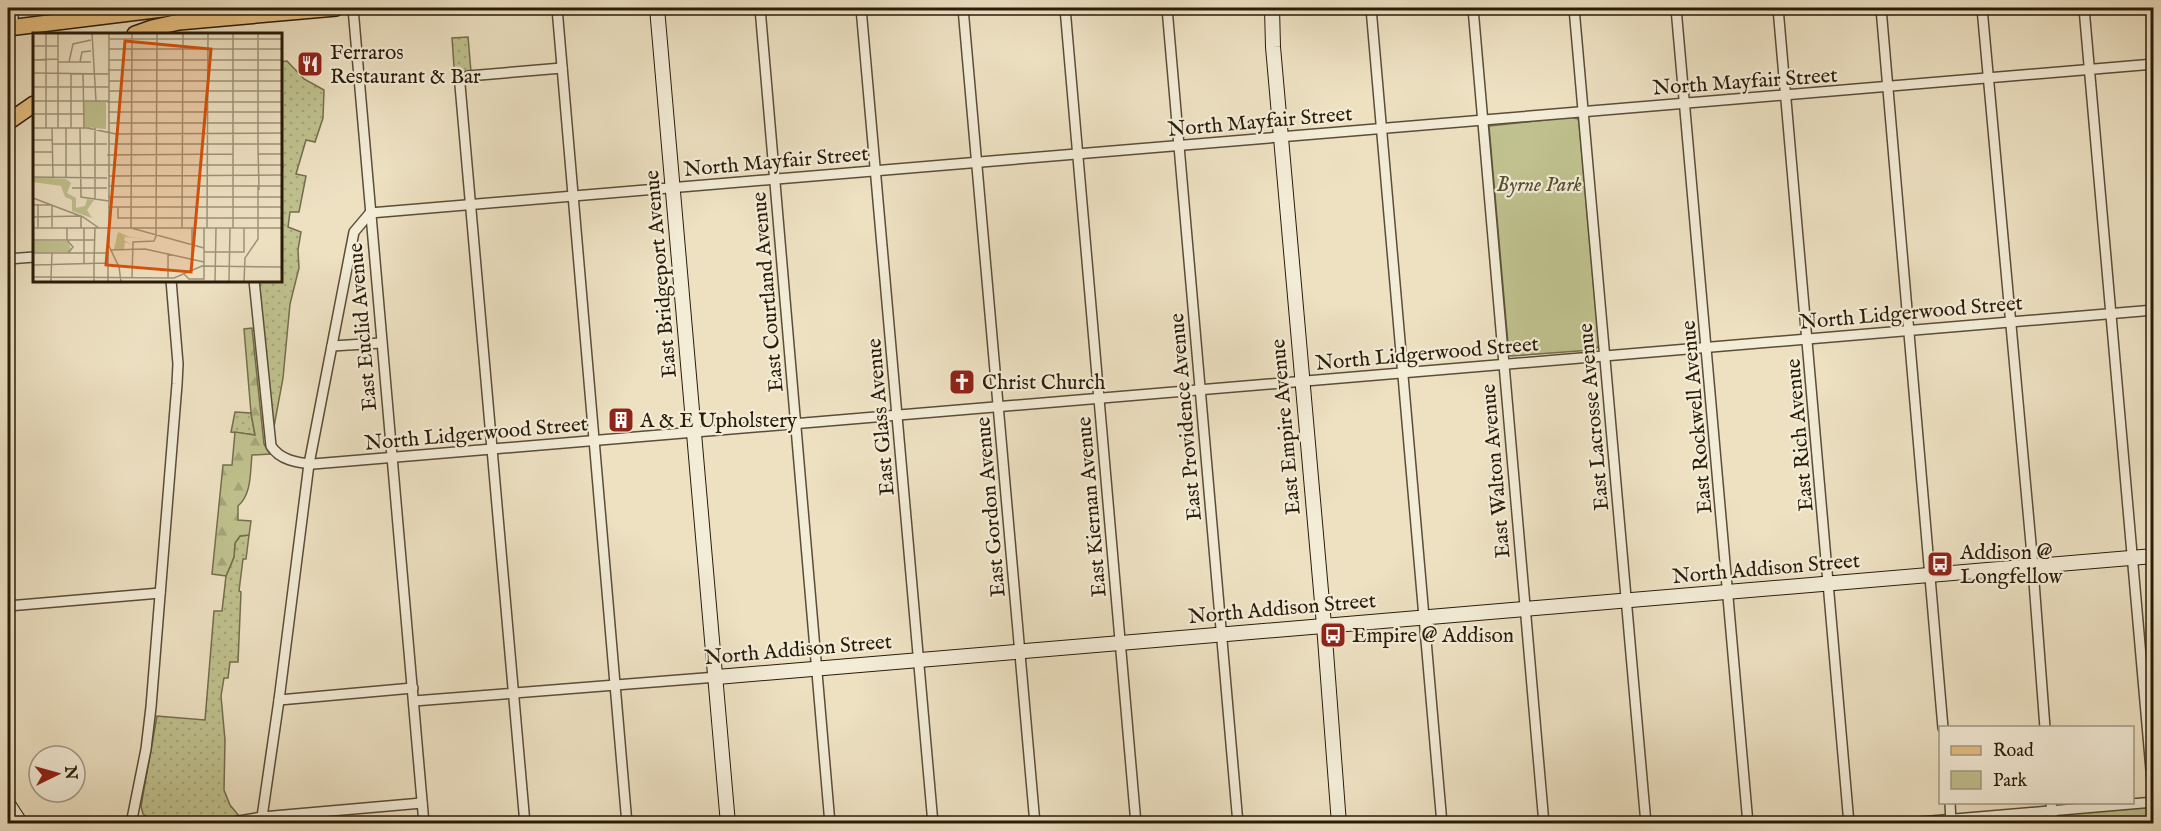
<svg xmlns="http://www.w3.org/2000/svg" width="2161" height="831" font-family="'IM FELL English',serif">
	<defs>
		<pattern id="grass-dots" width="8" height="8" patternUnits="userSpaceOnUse" patternTransform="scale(1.5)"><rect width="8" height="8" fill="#bfc18e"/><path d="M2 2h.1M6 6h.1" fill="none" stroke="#a4a579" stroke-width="1.8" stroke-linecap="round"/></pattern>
		<pattern id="forest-firs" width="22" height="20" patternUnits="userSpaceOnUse" patternTransform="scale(1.5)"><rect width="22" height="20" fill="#bfc18e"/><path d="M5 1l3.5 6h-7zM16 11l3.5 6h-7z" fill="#a4a579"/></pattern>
	</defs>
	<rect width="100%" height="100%" fill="#ede1c2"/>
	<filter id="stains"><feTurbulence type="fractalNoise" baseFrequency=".00333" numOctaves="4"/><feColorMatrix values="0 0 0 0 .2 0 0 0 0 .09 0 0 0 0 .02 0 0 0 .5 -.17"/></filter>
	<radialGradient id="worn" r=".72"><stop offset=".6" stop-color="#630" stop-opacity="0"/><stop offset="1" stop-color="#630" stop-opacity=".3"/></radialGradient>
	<g fill="url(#grass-dots)" stroke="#746e4c" stroke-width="1.5">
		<path d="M468 37 471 72 462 74 455 81 452 38Z"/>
		<path d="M287 61 304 79 324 90 323 118 315 142 306 140 296 174 306 176 299 212H290L288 227 301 232 298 250 299 268 290 304 283 378 273 432 258 281 280 280V177L283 166 280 165V62Z"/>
		<path d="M235 412 251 413 255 435 231 432Z"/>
		<path d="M249 535 246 559H243L239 591 241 592 238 662H230L228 678H224L221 696 225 740 224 790 230 805 240 817C218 823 162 829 143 814L141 806 157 716 205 720 214 611H222L226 576 234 557 235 543 240 536Z"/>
	</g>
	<path fill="url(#forest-firs)" stroke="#746e4c" stroke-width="1.5" d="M252 328 263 435 264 444 270 454 252 455C250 472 252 494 238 506V520L251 521 249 535 240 536 235 543 234 557 226 576 212 574 223 465H232L235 432 255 435 251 413 244 329Z"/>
	<g fill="#bfc18e" stroke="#746e4c" stroke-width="1.5">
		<path d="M1571 117 1578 119 1579 122 1599 345 1596 349 1592 350 1511 356 1509 355 1489 126Z"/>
		<path d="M2144 807 2148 808 2151 823H2060V817L2063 814Z"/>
	</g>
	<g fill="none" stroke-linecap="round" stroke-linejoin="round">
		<g stroke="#5b4d38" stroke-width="12">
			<g id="street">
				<path d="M12 8 14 27"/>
				<path d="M353 8 424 824"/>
				<path d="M557 8 627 824"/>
				<path d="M760 8 830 824"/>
				<path d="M861 8 933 824"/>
				<path d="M963 8 1035 824"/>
				<path d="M1065 8 1136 824"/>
				<path d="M1167 8 1238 824"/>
				<path d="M1371 8 1442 824"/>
				<path d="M1473 8 1544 824"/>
				<path d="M1574 8 1646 824"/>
				<path d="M1676 8 1748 824"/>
				<path d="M1778 8 1849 824"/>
				<path d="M1881 8 1943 728"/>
				<path d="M1982 8 2032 555 2045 728"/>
				<path d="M2084 8 2154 804"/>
				<path d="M8 259 34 257"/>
				<path d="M254 280 271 446C280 460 297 463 313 464L2154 310"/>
				<path d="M332 346 381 343"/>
				<path d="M8 606 160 593"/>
				<path d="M279 700 413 688"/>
				<path d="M414 701 717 677"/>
				<path d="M1950 802 1951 824"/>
				<path d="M2051 802 2053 824"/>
				<path d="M131 824 146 749 151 707 177 384 178 364 171 280"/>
				<path d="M221 824 262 817 422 803"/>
				<path d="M261 824 279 700 309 464 354 232 370 213 2154 64"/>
				<path d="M525 824 460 85 462 80 468 76 562 68"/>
				<path d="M1896 824 2154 802"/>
			</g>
		</g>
		<g stroke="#2a1c0a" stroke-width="16">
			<g id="secondary">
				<path d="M657 8 728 824"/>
				<path d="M1272 8 1273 47 1324 625 1339 824"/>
				<path d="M717 677 2154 556"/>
				<path d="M8 804 21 824"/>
			</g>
		</g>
		<g stroke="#2a1c0a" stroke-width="18">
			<g id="primary">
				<path d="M8 28 171 8"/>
				<path d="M135 34 152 28 179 22 336 8"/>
				<path d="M8 122 34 104"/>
			</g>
		</g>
		<use href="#street" stroke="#f3ecd7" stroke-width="9"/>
		<use href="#secondary" stroke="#f3ecd7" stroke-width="14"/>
		<use href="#primary" stroke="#e6c081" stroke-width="15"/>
	</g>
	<defs>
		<g id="restaurant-square" transform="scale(1.35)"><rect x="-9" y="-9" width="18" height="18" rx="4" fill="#8f2418" stroke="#f3ecd7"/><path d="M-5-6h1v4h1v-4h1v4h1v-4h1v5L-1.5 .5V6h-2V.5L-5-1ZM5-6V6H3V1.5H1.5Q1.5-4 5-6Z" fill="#fff"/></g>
		<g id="church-square" transform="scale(1.35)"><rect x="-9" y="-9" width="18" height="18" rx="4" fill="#8f2418" stroke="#f3ecd7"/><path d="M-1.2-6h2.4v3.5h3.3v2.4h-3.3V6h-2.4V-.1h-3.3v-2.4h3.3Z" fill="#fff"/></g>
		<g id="building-square" transform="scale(1.35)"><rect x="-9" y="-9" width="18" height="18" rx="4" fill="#8f2418" stroke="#f3ecd7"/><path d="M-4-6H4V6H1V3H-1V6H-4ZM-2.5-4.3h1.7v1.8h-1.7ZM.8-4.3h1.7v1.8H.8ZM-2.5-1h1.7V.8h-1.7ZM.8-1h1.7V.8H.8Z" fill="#fff"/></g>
		<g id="bus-square" transform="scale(1.35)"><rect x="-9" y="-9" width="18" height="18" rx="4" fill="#8f2418" stroke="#f3ecd7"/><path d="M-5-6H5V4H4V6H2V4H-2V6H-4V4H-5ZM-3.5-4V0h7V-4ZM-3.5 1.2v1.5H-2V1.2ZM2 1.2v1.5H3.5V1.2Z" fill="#fff"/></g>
	</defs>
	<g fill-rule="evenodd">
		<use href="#restaurant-square" x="310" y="64"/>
		<use href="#church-square" x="962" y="382"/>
		<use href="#building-square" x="621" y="420"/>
		<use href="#bus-square" x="1940" y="564"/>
		<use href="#bus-square" x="1333" y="635"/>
	</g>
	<g text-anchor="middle" stroke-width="4.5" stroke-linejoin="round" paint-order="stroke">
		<g font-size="21" fill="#2a1c0a" stroke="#f3ecd7" text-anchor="start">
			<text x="330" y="59">Ferraros<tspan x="330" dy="24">Restaurant &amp; Bar</tspan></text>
			<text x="982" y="389">Christ Church</text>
			<text x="640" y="427">A &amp; E Upholstery</text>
			<text x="1960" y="559">Addison @<tspan x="1960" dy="24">Longfellow</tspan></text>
			<text x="1352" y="642">Empire @ Addison</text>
		</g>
		<g font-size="21" fill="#2a1c0a" stroke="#f3ecd7">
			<text transform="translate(1745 81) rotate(-4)" y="7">North Mayfair Street</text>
			<text transform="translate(1260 121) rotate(-5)" y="7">North Mayfair Street</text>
			<text transform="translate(776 161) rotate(-5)" y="7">North Mayfair Street</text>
			<text transform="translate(660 274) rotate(-95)" y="7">East Bridgeport Avenue</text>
			<text transform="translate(767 292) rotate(-95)" y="7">East Courtland Avenue</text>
			<text transform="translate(1911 312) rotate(-5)" y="7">North Lidgerwood Street</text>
			<text transform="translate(362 327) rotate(-95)" y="7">East Euclid Avenue</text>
			<text transform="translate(1427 353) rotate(-5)" y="7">North Lidgerwood Street</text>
			<text transform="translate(880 417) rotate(-95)" y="7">East Glass Avenue</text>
			<text transform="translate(1185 417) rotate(-95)" y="7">East Providence Avenue</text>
			<text transform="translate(1593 417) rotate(-95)" y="7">East Lacrosse Avenue</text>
			<text transform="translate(1696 417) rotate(-95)" y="7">East Rockwell Avenue</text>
			<text transform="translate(1285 427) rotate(-95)" y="7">East Empire Avenue</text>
			<text transform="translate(476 433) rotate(-5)" y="7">North Lidgerwood Street</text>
			<text transform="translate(1799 435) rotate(-95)" y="7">East Rich Avenue</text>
			<text transform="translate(1495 471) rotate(-95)" y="7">East Walton Avenue</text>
			<text transform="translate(990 507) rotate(-95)" y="7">East Gordon Avenue</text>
			<text transform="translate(1091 507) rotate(-95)" y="7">East Kiernan Avenue</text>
			<text transform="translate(1766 568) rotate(-5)" y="7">North Addison Street</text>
			<text transform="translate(1282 608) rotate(-5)" y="7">North Addison Street</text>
			<text transform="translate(798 649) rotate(-5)" y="7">North Addison Street</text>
		</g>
		<g font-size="21" font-style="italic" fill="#574e32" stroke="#f3ecd7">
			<text x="1539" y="191">Byrne Park</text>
		</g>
	</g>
	<g transform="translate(33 33)">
		<rect width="249" height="249" fill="#ede1c2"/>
		<path d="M0 144 33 146 38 150 34 160 43 165V175L52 173 54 166 61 167 54 177 59 185 39 178V167L32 164 28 153 0 149ZM85 199 97 204 120 207 92 204 91 207 99 212 92 209 91 216H81Z" fill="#bfc18e"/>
		<path d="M51 68H73V96L51 94ZM0 208H36L38 219 0 220Z" fill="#bfc18e"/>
		<path fill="none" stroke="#9f9278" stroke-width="1.5" d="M13 0V95M25 0V95M59 0 63 68M76 0V213L86 234 88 249M99 0 98 195 171 215M225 0V116M76 6H249M0 13H25M76 16H249M0 27 25 26M76 27H249M25 29H58M36 29 40 11 58 7M47 29 49 19 58 18M75 37H249M0 40 76 41M38 40V95M50 40 51 95M76 48H249M0 54H76M0 54V95M76 58H249M0 68H76M74 69H249M75 79H249M0 81H51M76 90H249M0 95H57M19 95 20 145M33 95V145M47 95 48 164 76 168M54 95 83 101 249 100M62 95V166M0 107H20M20 111H74M76 111H249M225 114 226 157M0 119H20M225 121H249M74 122 200 121M0 132H249M76 143 249 142M0 144 74 145M76 153H249M39 155H74M75 164H249M0 165 50 184 66 195M5 171V195M0 172H19V195M75 174H249M85 174V185H249M0 184 48 183V195M0 195H249M34 195V207L40 214 35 220M51 195V230M149 195 150 0M174 195 175 0M200 195V0M0 207H62M77 217 112 216 171 229M75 218V249M171 219H211V195M0 220H75M159 226V195M61 230 62 194M0 232 75 230M151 241 156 246H171V195M0 244H18L19 220M99 245 100 209 121 208 123 203 124 0M135 245V220M18 249V244L141 245 169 233 249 234M61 249V230M182 249 183 195M196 249 197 195M211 249 212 225 225 206V153"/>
		<path fill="#d5530c" fill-opacity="0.15" stroke="#d5530c" stroke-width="3" d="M92 8 178 16 158 239 73 232Z"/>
		<rect width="249" height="249" fill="none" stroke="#2a1c0a" stroke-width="3"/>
	</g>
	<rect width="2161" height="831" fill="none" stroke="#ede1c2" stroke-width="30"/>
	<rect x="9" y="9" width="2143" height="813" fill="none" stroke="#2a1c0a" stroke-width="3"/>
	<rect x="15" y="15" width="2131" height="801" fill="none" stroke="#2a1c0a" stroke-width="1.5"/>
	<rect x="1939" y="726" width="195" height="78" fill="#f3ecd7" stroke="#a39985" stroke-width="1.5"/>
	<rect x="1951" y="746" width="30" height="9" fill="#e6c081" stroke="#a39985" stroke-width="1.5"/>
	<text x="1993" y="756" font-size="18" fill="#2a1c0a">Road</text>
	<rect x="1951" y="771" width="30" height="18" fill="#bfc18e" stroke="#a39985" stroke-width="1.5"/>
	<text x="1993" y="786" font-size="18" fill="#2a1c0a">Park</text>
	<g transform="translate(57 774) rotate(85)"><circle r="28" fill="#f3ecd7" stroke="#a39985" stroke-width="1.5"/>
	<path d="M0-4.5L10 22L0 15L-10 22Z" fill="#8f2418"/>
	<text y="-9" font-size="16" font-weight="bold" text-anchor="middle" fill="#2a1c0a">N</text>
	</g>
	<rect width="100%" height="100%" filter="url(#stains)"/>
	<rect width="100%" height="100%" fill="url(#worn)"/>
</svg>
